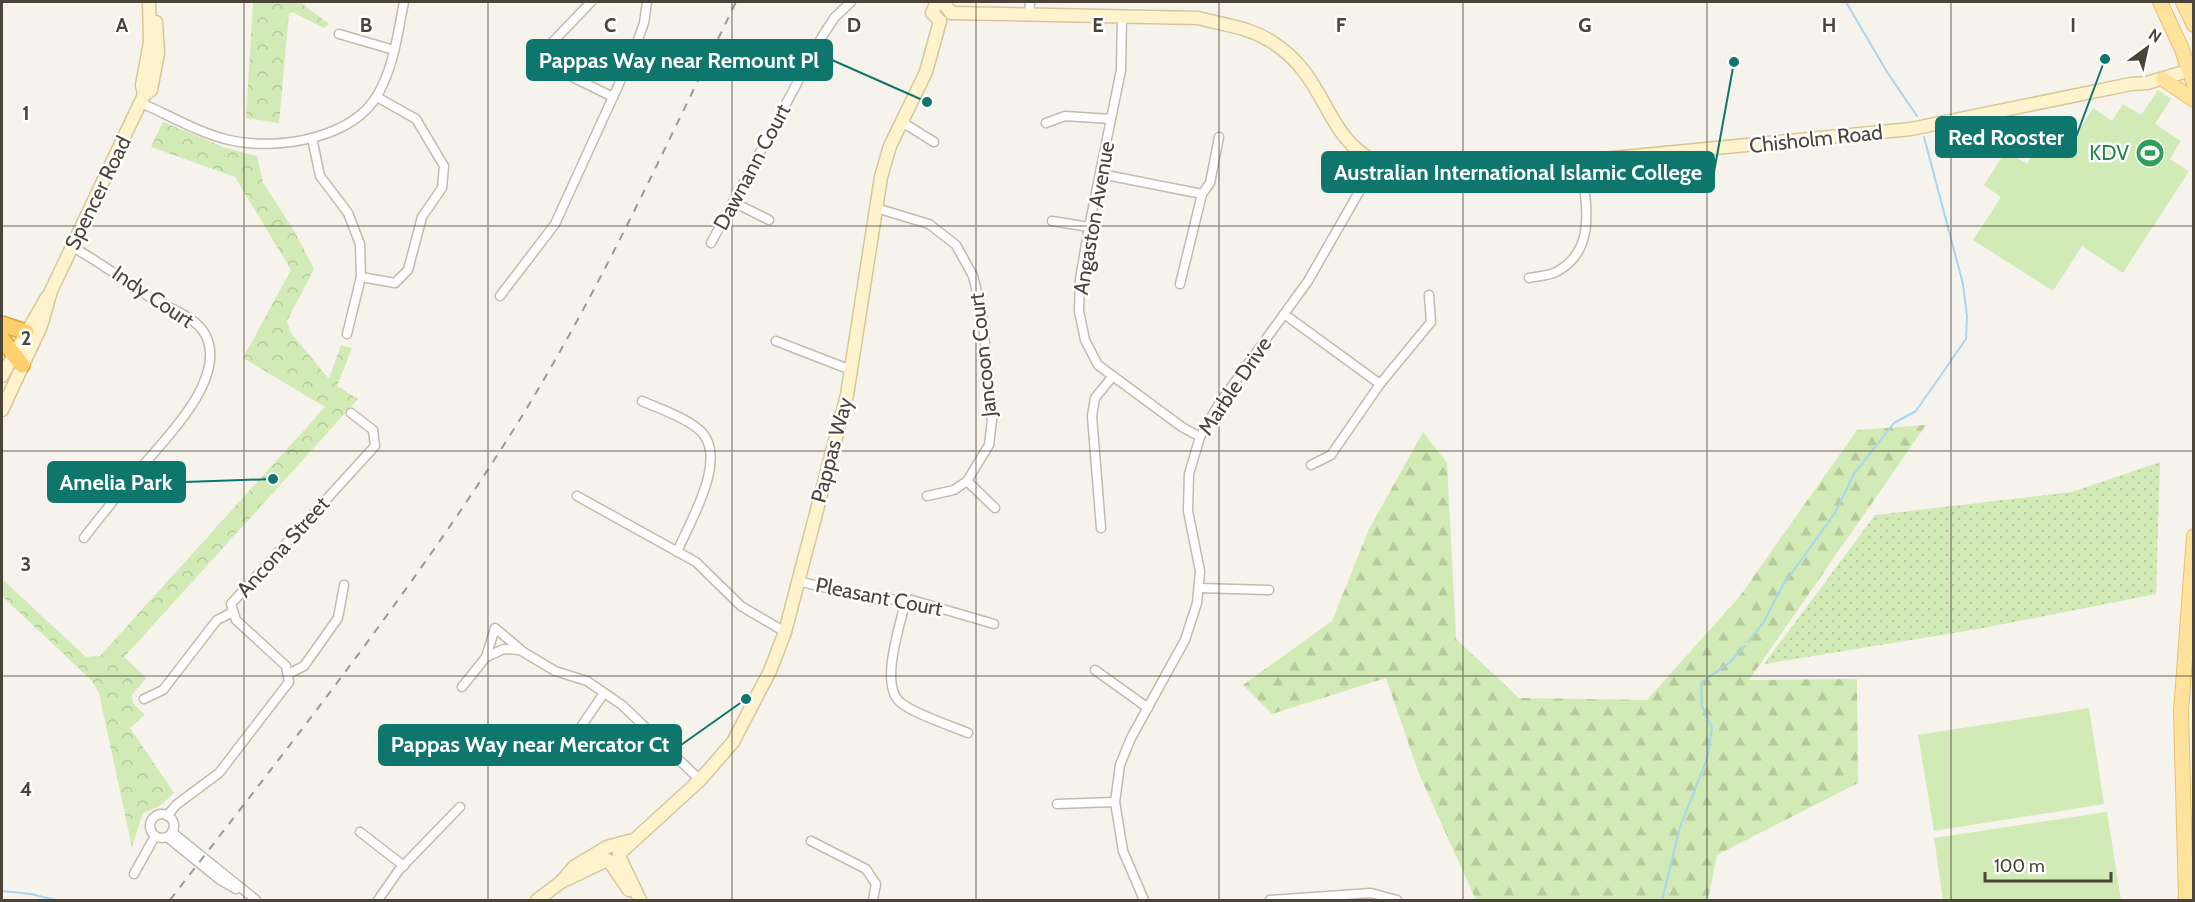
<svg xmlns="http://www.w3.org/2000/svg" width="2195" height="902" font-family="Cabin,sans-serif">
	<defs>
		<pattern id="grass-dots" width="8" height="8" patternUnits="userSpaceOnUse" patternTransform="scale(1.5)"><rect width="8" height="8" fill="#d2eab5"/><path d="M2 2h.1M6 6h.1" fill="none" stroke="#b6ca9c" stroke-width="1.8" stroke-linecap="round"/></pattern>
		<pattern id="forest-firs" width="22" height="20" patternUnits="userSpaceOnUse" patternTransform="scale(1.5)"><rect width="22" height="20" fill="#d2eab5"/><path d="M5 1l3.5 6h-7zM16 11l3.5 6h-7z" fill="#b6ca9c"/></pattern>
		<pattern id="park-crowns" width="20" height="18" patternUnits="userSpaceOnUse" patternTransform="scale(1.5)"><rect width="20" height="18" fill="#d2eab5"/><path d="M2 6a3 3 0 1 1 6 0M12 15a3 3 0 1 1 6 0" fill="none" stroke="#b6ca9c"/></pattern>
	</defs>
	<rect width="100%" height="100%" fill="#f6f3ec"/>
	<path fill="url(#grass-dots)" d="M2160 462 2156 594 1978 629 1764 664 1875 515 2072 492Z"/>
	<path fill="url(#forest-firs)" d="M1926 425 1749 680 1857 679 1858 783 1717 855 1708 900H1476L1419 774 1386 678 1272 714 1243 685 1332 621 1369 529 1423 432 1447 463 1456 639 1519 698 1647 700 1740 596 1857 430Z"/>
	<g fill="url(#park-crowns)">
		<path d="M253 2H300L329 24 324 28 292 12 289 14 279 123 246 118Z"/>
		<path d="M163 122 226 148 257 156 263 183 293 229 314 269 287 321 291 333 329 379 341 345 352 348 337 386 358 399 124 657 146 678 132 695 133 703 145 715 130 728 174 793 160 806 143 813 132 847 99 693 92 681 2 596V579L86 657 100 656 325 407 243 358 291 270 235 177 151 147Z"/>
	</g>
	<g fill="#d2eab5">
		<path d="M2158 90 2171 99 2155 124 2181 141 2170 159 2189 171 2123 273 2082 246 2053 291 1973 240 2001 197 1984 185 2006 151 2027 164 2054 123 2075 136 2093 108 2112 121 2123 104 2141 115Z"/>
		<path d="M2089 708 2104 804 1934 831 1918 735Z"/>
		<path d="M2107 812 2121 900H1943L1934 838Z"/>
	</g>
	<g fill="none" stroke-linecap="round" stroke-linejoin="round">
		<g stroke="#a9d4f2" stroke-width="2">
			<path d="M1846 2 1887 72 1917 116"/>
			<path d="M1748 642 1763 623 1783 585 1835 513 1854 474 1894 423 1916 411 1966 339 1967 316 1963 284 1924 137"/>
			<path d="M2 891 31 894 55 900"/>
			<path d="M1662 900 1680 827 1707 759 1712 728 1702 706 1701 683 1730 662 1745 646"/>
		</g>
		<g stroke="#c2bbae" stroke-width="11">
			<g id="street">
				<path d="M591 2 545 50 550 66 613 97"/>
				<path d="M1029 14 1030 2"/>
				<path d="M1122 16 1121 70 1089 227 1080 279 1079 311 1085 340 1098 365 1182 427 1200 437"/>
				<path d="M339 34 394 50"/>
				<path d="M141 103C169 115 199 133 229 140 276 151 353 139 378 94 394 66 398 32 404 2"/>
				<path d="M902 122 934 142"/>
				<path d="M1046 123 1065 116 1111 119"/>
				<path d="M312 138 320 176 348 213 360 244 361 277 347 334"/>
				<path d="M1101 174 1202 194"/>
				<path d="M733 202 769 220"/>
				<path d="M876 208 929 224 956 245 973 276 982 312 992 420 989 445 967 481 954 490 927 496"/>
				<path d="M1052 221 1089 227"/>
				<path d="M711 243 823 35 835 17 851 2"/>
				<path d="M72 247C101 262 125 282 153 299 170 309 195 316 205 334 229 378 164 440 138 471 120 493 101 515 84 538"/>
				<path d="M361 277 395 283 408 270 422 217 442 188 444 166 416 119 377 97"/>
				<path d="M1529 278C1537 276 1549 276 1556 272 1599 250 1585 200 1581 163"/>
				<path d="M1180 284 1202 194 1210 183 1219 137"/>
				<path d="M500 296 555 224 634 51 644 23 647 2"/>
				<path d="M1284 314 1380 384"/>
				<path d="M776 341 851 370"/>
				<path d="M642 401C660 409 682 416 697 428 732 454 690 521 677 552"/>
				<path d="M1311 465 1331 455 1380 384 1431 322 1429 295"/>
				<path d="M967 481 995 508"/>
				<path d="M577 496 696 562 741 606 785 632"/>
				<path d="M1101 528 1092 416 1095 398 1113 376"/>
				<path d="M798 581 872 599 912 600 994 624"/>
				<path d="M1199 588 1269 590"/>
				<path d="M906 599C901 623 879 684 900 702 912 713 951 726 968 733"/>
				<path d="M486 657 495 628 520 649"/>
				<path d="M1095 670 1148 708"/>
				<path d="M288 674 304 666 338 618 344 585"/>
				<path d="M462 687 486 657 504 649 520 650 555 671 587 681 622 705 700 780"/>
				<path d="M144 699 163 690 217 620 233 612"/>
				<path d="M561 756 604 693"/>
				<path d="M1057 804 1115 802"/>
				<circle cx="162" cy="826" r="12"/>
				<path d="M167 816 176 805 219 773 289 682 286 666 236 620 231 604 375 446 373 430 351 413"/>
				<path d="M172 832 256 900"/>
				<path d="M360 832 404 866"/>
				<path d="M167 837 220 880 236 889"/>
				<path d="M811 841 866 869 876 884 873 900"/>
				<path d="M134 874 155 836"/>
				<path d="M378 900 399 870 460 807"/>
				<path d="M1144 900 1123 851 1115 802 1120 765 1131 738 1185 640 1197 603 1200 571 1188 511 1189 474 1200 437 1219 404 1308 281 1375 164"/>
				<path d="M1270 900 1371 893 1397 900"/>
			</g>
		</g>
		<g stroke="#d6c79b" stroke-width="15">
			<g id="secondary">
				<path d="M951 13 1198 18C1224 25 1249 27 1272 42 1342 86 1316 165 1428 176L1911 129 2131 84 2147 83 2194 69"/>
				<path d="M940 21 932 13 936 4 944 3 951 13"/>
				<path d="M144 95 151 90 158 53 156 22"/>
				<path d="M2 376 47 297"/>
				<path d="M2 410 41 326 51 291 144 95 142 85 150 42 149 2"/>
				<path d="M619 854 700 780 733 742 770 671 785 632 847 395 881 177 890 146 926 72 940 21"/>
				<path d="M619 856 640 900"/>
				<path d="M609 861 629 890"/>
				<path d="M561 882 574 867 607 847 629 841"/>
				<path d="M537 900 561 882 607 860"/>
			</g>
		</g>
		<g stroke="#e6c16a" stroke-width="16">
			<g id="primary">
				<path d="M2160 2 2181 47 2194 84"/>
				<path d="M2183 2 2194 25"/>
				<path d="M2163 79 2194 100"/>
				<path d="M2186 900 2181 712 2194 536"/>
			</g>
		</g>
		<g stroke="#e0a43c" stroke-width="18">
			<g id="highway">
				<path d="M2 324 26 332"/>
				<path d="M2 339 22 365"/>
			</g>
		</g>
		<use href="#street" stroke="#fff" stroke-width="8"/>
		<use href="#secondary" stroke="#fff3cd" stroke-width="12"/>
		<use href="#primary" stroke="#ffe39c" stroke-width="14"/>
		<use href="#highway" stroke="#ffcf6e" stroke-width="15"/>
		<path stroke="#9a9a9a" stroke-width="2" stroke-dasharray="8 8" stroke-linecap="butt" d="M170 900C289 746 410 594 514 429 599 293 666 145 736 2"/>
	</g>
	<path fill="none" stroke="#4b4439" stroke-width="1.5" stroke-opacity="0.55" d="M244 2V900M488 2V900M732 2V900M976 2V900M1219 2V900M1463 2V900M1707 2V900M1951 2V900M2 226H2194M2 451H2194M2 676H2194"/>
	<defs>
		<g id="stadium-disc" transform="scale(1.5)"><circle r="9.5" fill="#2e9e5b" stroke="#fff"/><path d="M0-5a6.5 5 0 1 0 0 10a6.5 5 0 1 0 0-10ZM-3.5-1.8h7v3.6h-7Z" fill="#fff"/></g>
	</defs>
	<g fill-rule="evenodd">
		<use href="#stadium-disc" x="2150" y="153"/>
	</g>
	<g text-anchor="middle" stroke-width="5" stroke-linejoin="round" paint-order="stroke">
		<g font-size="21" fill="#4b4439" stroke="#fff">
			<text transform="translate(1816 139) rotate(-6)" y="7">Chisholm Road</text>
			<text transform="translate(752 167) rotate(-62)" y="7">Dawnann Court</text>
			<text transform="translate(98 193) rotate(-64)" y="7">Spencer Road</text>
			<text transform="translate(1094 218) rotate(-80)" y="7">Angaston Avenue</text>
			<text transform="translate(153 297) rotate(34)" y="7">Indy Court</text>
			<text transform="translate(983 355) rotate(-96)" y="7">Jancoon Court</text>
			<text transform="translate(1235 386) rotate(-56)" y="7">Marble Drive</text>
			<text transform="translate(832 450) rotate(-75)" y="7">Pappas Way</text>
			<text transform="translate(283 547) rotate(-48)" y="7">Ancona Street</text>
			<text transform="translate(879 597) rotate(11)" y="7">Pleasant Court</text>
		</g>
		<g font-size="21" fill="#27864d" stroke="#fff" text-anchor="end">
			<text x="2129" y="160">KDV</text>
		</g>
	</g>
	<g font-size="20" text-anchor="middle" font-weight="bold" fill="#4b4439" stroke="#fff" stroke-width="5" stroke-linejoin="round" paint-order="stroke">
		<text x="122" y="32">A</text>
		<text x="366" y="32">B</text>
		<text x="610" y="32">C</text>
		<text x="854" y="32">D</text>
		<text x="1098" y="32">E</text>
		<text x="1341" y="32">F</text>
		<text x="1585" y="32">G</text>
		<text x="1829" y="32">H</text>
		<text x="2073" y="32">I</text>
		<text x="26" y="120">1</text>
		<text x="26" y="345">2</text>
		<text x="26" y="571">3</text>
		<text x="26" y="796">4</text>
	</g>
	<path fill="none" stroke="#0f766e" stroke-width="2" d="M927 102L832 60M2105 59L2076 137M1734 62L1714 172M273 479L185 482M746 699L681 745"/>
	<g fill="#0f766e" stroke="#fff" stroke-width="2">
		<circle cx="927" cy="102" r="6"/>
		<circle cx="2105" cy="59" r="6"/>
		<circle cx="1734" cy="62" r="6"/>
		<circle cx="273" cy="479" r="6"/>
		<circle cx="746" cy="699" r="6"/>
	</g>
	<g fill="#0f766e" stroke="#0f766e" stroke-width="2">
		<rect x="527" y="40" width="305" height="40" rx="6"/>
		<rect x="1936" y="117" width="140" height="40" rx="6"/>
		<rect x="1322" y="152" width="392" height="40" rx="6"/>
		<rect x="48" y="462" width="137" height="40" rx="6"/>
		<rect x="379" y="725" width="302" height="40" rx="6"/>
	</g>
	<g font-size="22" text-anchor="middle" font-weight="bold" fill="#fff">
		<text x="679" y="68">Pappas Way near Remount Pl</text>
		<text x="2006" y="145">Red Rooster</text>
		<text x="1518" y="180">Australian International Islamic College</text>
		<text x="116" y="490">Amelia Park</text>
		<text x="530" y="752">Pappas Way near Mercator Ct</text>
	</g>
	<rect width="2195" height="902" fill="none" stroke="#4b4439" stroke-width="6"/>
	<g transform="translate(2147 48) rotate(33)" stroke="#ffffff" stroke-width="4.5" paint-order="stroke">
	<path d="M0-4.5L10 22L0 15L-10 22Z" fill="#4b4439"/>
	<text y="-9" font-size="16" font-weight="bold" text-anchor="middle" fill="#4b4439">N</text>
	</g>
	<path d="M1985 872v9h126v-9" fill="none" stroke="#4b4439" stroke-width="3"/>
	<text x="1994" y="872" font-size="18" fill="#4b4439" stroke="#ffffff" stroke-width="4.5" paint-order="stroke">100 m</text>
</svg>
